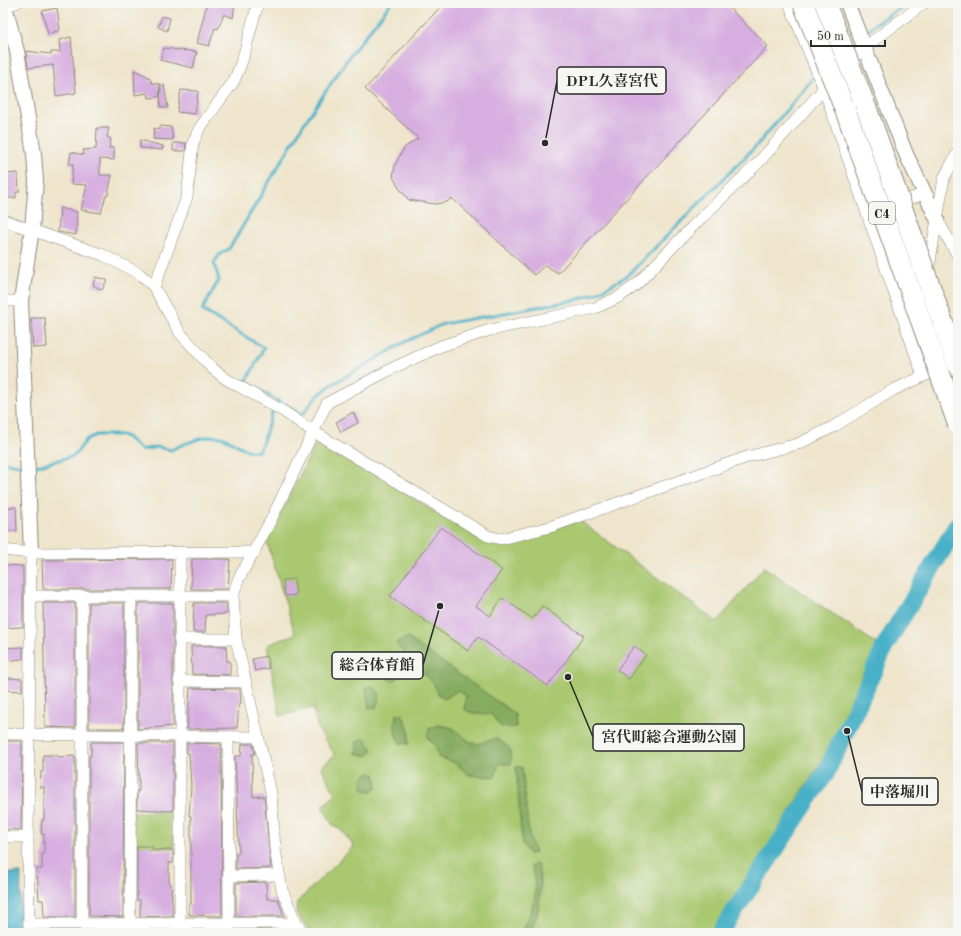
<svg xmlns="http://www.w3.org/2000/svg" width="961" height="936" font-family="'Old Standard TT','Noto Serif JP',serif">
	<rect width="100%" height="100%" fill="#f6f6f2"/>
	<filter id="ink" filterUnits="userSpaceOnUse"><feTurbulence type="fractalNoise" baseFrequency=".025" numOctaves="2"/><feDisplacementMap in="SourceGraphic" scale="8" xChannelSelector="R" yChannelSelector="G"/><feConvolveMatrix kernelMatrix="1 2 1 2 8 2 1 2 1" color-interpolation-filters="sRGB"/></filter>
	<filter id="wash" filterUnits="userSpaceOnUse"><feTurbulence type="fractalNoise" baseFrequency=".012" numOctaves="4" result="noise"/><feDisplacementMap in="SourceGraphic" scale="16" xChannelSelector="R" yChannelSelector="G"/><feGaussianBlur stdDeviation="0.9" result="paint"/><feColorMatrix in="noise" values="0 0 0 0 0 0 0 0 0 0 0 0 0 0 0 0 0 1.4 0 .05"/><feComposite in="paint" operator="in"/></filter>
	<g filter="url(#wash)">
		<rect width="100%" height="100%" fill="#efe5cc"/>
		<g fill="#a9c870" stroke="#6a7a4e">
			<path d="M317 441H322L477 538 495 544 514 543 579 520 717 622 764 567 877 644 830 748 712 933H311L296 913 297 902 354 846 340 829 334 827 322 806 336 795 321 767 335 755 318 729 313 708 280 716 267 645 295 634 267 542Z"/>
			<path d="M133 812H174V848L132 847Z"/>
		</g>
		<g fill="#86ac62" stroke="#586c46">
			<path d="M408 638 515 714 516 727H501L491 714 472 713 464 709 466 696 458 690 445 699 437 693 434 684 396 644 398 641Z"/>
			<path d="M390 654 394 656 398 678 393 681 378 674 381 664Z"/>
			<path d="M371 685 380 695 376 708H369L366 688Z"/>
			<path d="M398 713 403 715 409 730V744L400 743C394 735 393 722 398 713Z"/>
			<path d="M439 725 453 728 470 742 478 744 496 738 510 748 511 764H499L495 777 469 775 455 763 438 757 436 746 427 737 429 729Z"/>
			<path d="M365 738 373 750 367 756 356 753 357 741Z"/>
			<path d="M516 767H522L529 835 535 853 529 854 522 843Z"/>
			<path d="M369 773 375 774 377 787 371 791 363 790 362 778Z"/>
			<path d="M538 864C542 887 541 911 530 933H522C533 906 540 895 531 866Z"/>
		</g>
		<path fill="#48b1c7" stroke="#3a6e79" d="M3 873H21L20 933H3Z"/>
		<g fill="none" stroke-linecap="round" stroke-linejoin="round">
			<g stroke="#48b1c7" stroke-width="3">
				<path d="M863 35 875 24 908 3"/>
				<path d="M278 401 246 382 264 348 202 310 219 280 214 263 220 254 229 249 303 125 351 54 391 3"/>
				<path d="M276 404 278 401 303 414 315 398 331 385 405 342 443 324 576 300 597 293 627 276 758 144 815 76"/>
				<path d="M3 462 23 466"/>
				<path d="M32 467 74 456 87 439 96 435H121L127 437 141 450 158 447 171 450C183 444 207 434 221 437 233 440 246 454 258 451 264 445 268 420 274 409"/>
			</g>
			<path stroke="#48b1c7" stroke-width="18" d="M720 933 827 771 886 644 958 524"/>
		</g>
		<g id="blocks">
			<g fill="#d7aee0">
				<path d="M207 3H235L233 18 224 14 218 29 215 28 209 46 197 43Z"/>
				<path d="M444 3H724L768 46 558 273 545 265 534 275 452 198 447 202 435 204 409 200 399 188 393 177 395 165 404 148 418 138 365 89Z"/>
				<path d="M57 8 60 30 48 34 42 11Z"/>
				<path d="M162 16 170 18 167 31 158 27Z"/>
				<path d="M71 37 76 93 56 96 53 65 28 68 26 51 51 54V52H60L59 40Z"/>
				<path d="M164 48 197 52 193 68 160 60Z"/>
				<path d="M134 70 149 77 152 83 160 84 159 97 149 98 148 93 135 95Z"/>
				<path d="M161 85H164L168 108 160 107Z"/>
				<path d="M181 90 198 91 195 114 177 112Z"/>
				<path d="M160 126 171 127 173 140 153 139 154 128 159 130Z"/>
				<path d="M97 128H109L107 137 111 139 109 148H114V160L100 159V175H112L108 195H106L101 213 81 210 87 185 71 184 73 164H69L71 152 84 155 83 150 96 149Z"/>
				<path d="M140 140 163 146 162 150 140 148Z"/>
				<path d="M173 143H186L185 151H173Z"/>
				<path d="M18 173 19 192H16V198H5L4 174Z"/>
				<path d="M60 208 77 212 76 235 58 232Z"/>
				<path d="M95 277 107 280 102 290 93 285Z"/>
				<path d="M31 318H45L47 347 33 348Z"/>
				<path d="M353 412 358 423 341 432 336 422Z"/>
				<path d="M16 507 17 531H3V508Z"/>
				<path d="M441 527 502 570 476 606 490 616 502 598 533 619 542 606 584 636 548 686 478 637 468 651 390 596Z"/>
				<path d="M172 559 171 589H43L42 560Z"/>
				<path d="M192 559H230L228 589H191Z"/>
				<path d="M3 565 23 566V627L3 628Z"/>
				<path d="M294 579 296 595 285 596 283 580Z"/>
				<path d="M43 603H75V728L45 727Z"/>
				<rect x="89" y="603" width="35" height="125"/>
				<path d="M138 603H173V726L138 729Z"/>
				<path d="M194 603H226L227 614 206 615 205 632H193Z"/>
				<path d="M191 646H226L227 661H230V675L192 674Z"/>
				<path d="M634 646 646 655 629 679 617 670Z"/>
				<path d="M23 647V659L3 661V648Z"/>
				<path d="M267 656 269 668 255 671 252 659Z"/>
				<path d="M9 678 22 679V691L3 690V679Z"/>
				<path d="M190 688 240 689 241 704H239L237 728 187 729Z"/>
				<path d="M3 741H22L21 830 3 829Z"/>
				<path d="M91 742H124L123 917 89 916V756H91Z"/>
				<path d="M138 743H173V811L137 809V791H139Z"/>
				<path d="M187 743 221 744 222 916 189 915V904H191V816H189L191 786 189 753H187Z"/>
				<path d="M242 744H253L255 754H252L253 797 264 796 271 868 236 869V853H239L235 756H241Z"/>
				<path d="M43 755H57V757L75 756V917H44L43 900H39L37 869H42V854H44V834H41L42 820H44V787H40L41 772H43Z"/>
				<path d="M137 846H152V850H173V863H169V884H171L173 916 140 917V900H137Z"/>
				<path d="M266 882 267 899H278L284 916H236V883Z"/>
				<rect x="189" y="930" width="33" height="3"/>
				<rect x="236" y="930" width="35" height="3"/>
			</g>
		</g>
	</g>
	<g filter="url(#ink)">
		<use href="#blocks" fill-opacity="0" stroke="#8d887c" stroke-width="1"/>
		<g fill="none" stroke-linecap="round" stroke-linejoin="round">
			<g stroke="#8d887c" stroke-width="12">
				<g id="minor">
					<path d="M789 3 824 89 923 376"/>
					<path d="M5 6 16 3"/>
					<path d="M876 210 924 194"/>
					<path d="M937 219 958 256"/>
					<path d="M3 220 103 255 140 274 154 287 180 333 212 368 226 379 283 411 314 432 488 536 501 539 550 527 747 457 798 444 833 427 893 390 942 368"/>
					<path d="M928 272 944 178 958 152"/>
					<path d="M154 287 187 197 193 143 199 129 234 81 242 61 258 3"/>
					<path d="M3 301H21"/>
					<path d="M3 550 31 553 255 552"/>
					<path d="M180 552V933"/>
					<path d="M31 596H233"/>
					<path d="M179 639H236"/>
					<path d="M179 681 245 682"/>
					<path d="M3 734 257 737"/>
					<path d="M228 737 229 933"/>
					<path d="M3 837H28"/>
					<path d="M229 876 279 875"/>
					<path d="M29 924 296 923"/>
					<path d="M82 924V596"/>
					<path d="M130 924 131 596"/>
					<path d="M29 933 28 837 31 553"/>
					<path d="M304 933 296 923 282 890 275 849 271 793 236 639 233 596 238 580 271 520 327 403 395 367 441 346 490 330 595 308 619 297 636 285 692 227 759 162 834 77 865 47 924 3"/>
				</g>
			</g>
			<g stroke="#8d887c" stroke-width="16">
				<g id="tertiary">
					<path d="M4 3 17 51 34 154 36 181 32 229 21 301 31 553"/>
					<path d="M847 3 906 154 937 219"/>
				</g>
			</g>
			<use href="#minor" stroke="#fff" stroke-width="11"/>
			<use href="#tertiary" stroke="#fff" stroke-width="14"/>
			<g stroke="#8d887c" stroke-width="22" stroke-linecap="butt">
				<g id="motorway-bridge">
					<path d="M803 3 849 120 958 424"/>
					<path d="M825 3 869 115 958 365"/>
				</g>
			</g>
			<use href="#motorway-bridge" stroke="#fff" stroke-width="20"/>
		</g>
	</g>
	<g text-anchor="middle" stroke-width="3" stroke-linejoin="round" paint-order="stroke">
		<rect fill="#f6f6f2" stroke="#686867" stroke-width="1" x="869" y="202" width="26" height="22" rx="3"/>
		<g font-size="13" font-weight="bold" fill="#2b2b2b">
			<text x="882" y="218">C4</text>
		</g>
	</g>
	<path fill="none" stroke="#2b2b2b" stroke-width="1.5" d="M545 143L557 81M440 606L423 665M568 677L593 737M847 731L862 792"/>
	<g fill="#2b2b2b" stroke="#f6f6f2" stroke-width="1.5">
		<circle cx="545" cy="143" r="4"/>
		<circle cx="440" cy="606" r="4"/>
		<circle cx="568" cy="677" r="4"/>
		<circle cx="847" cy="731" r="4"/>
	</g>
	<g fill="#f6f6f2" stroke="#2b2b2b" stroke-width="1.5">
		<rect x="557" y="67" width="109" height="27" rx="4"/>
		<rect x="332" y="652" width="91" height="27" rx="4"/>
		<rect x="593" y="724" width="151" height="27" rx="4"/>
		<rect x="862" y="778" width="76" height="27" rx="4"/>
	</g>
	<g font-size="15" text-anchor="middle" font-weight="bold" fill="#2b2b2b">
		<text x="612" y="86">DPL久喜宮代</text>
		<text x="377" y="670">総合体育館</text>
		<text x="669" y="742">宮代町総合運動公園</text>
		<text x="900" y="797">中落堀川</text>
	</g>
	<rect width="961" height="936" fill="none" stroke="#f6f6f2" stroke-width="16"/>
	<path d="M811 40v6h74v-6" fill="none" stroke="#2b2b2b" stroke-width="2"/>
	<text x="817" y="40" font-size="12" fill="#2b2b2b" stroke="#f6f6f2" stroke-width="3" paint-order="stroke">50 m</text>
</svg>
